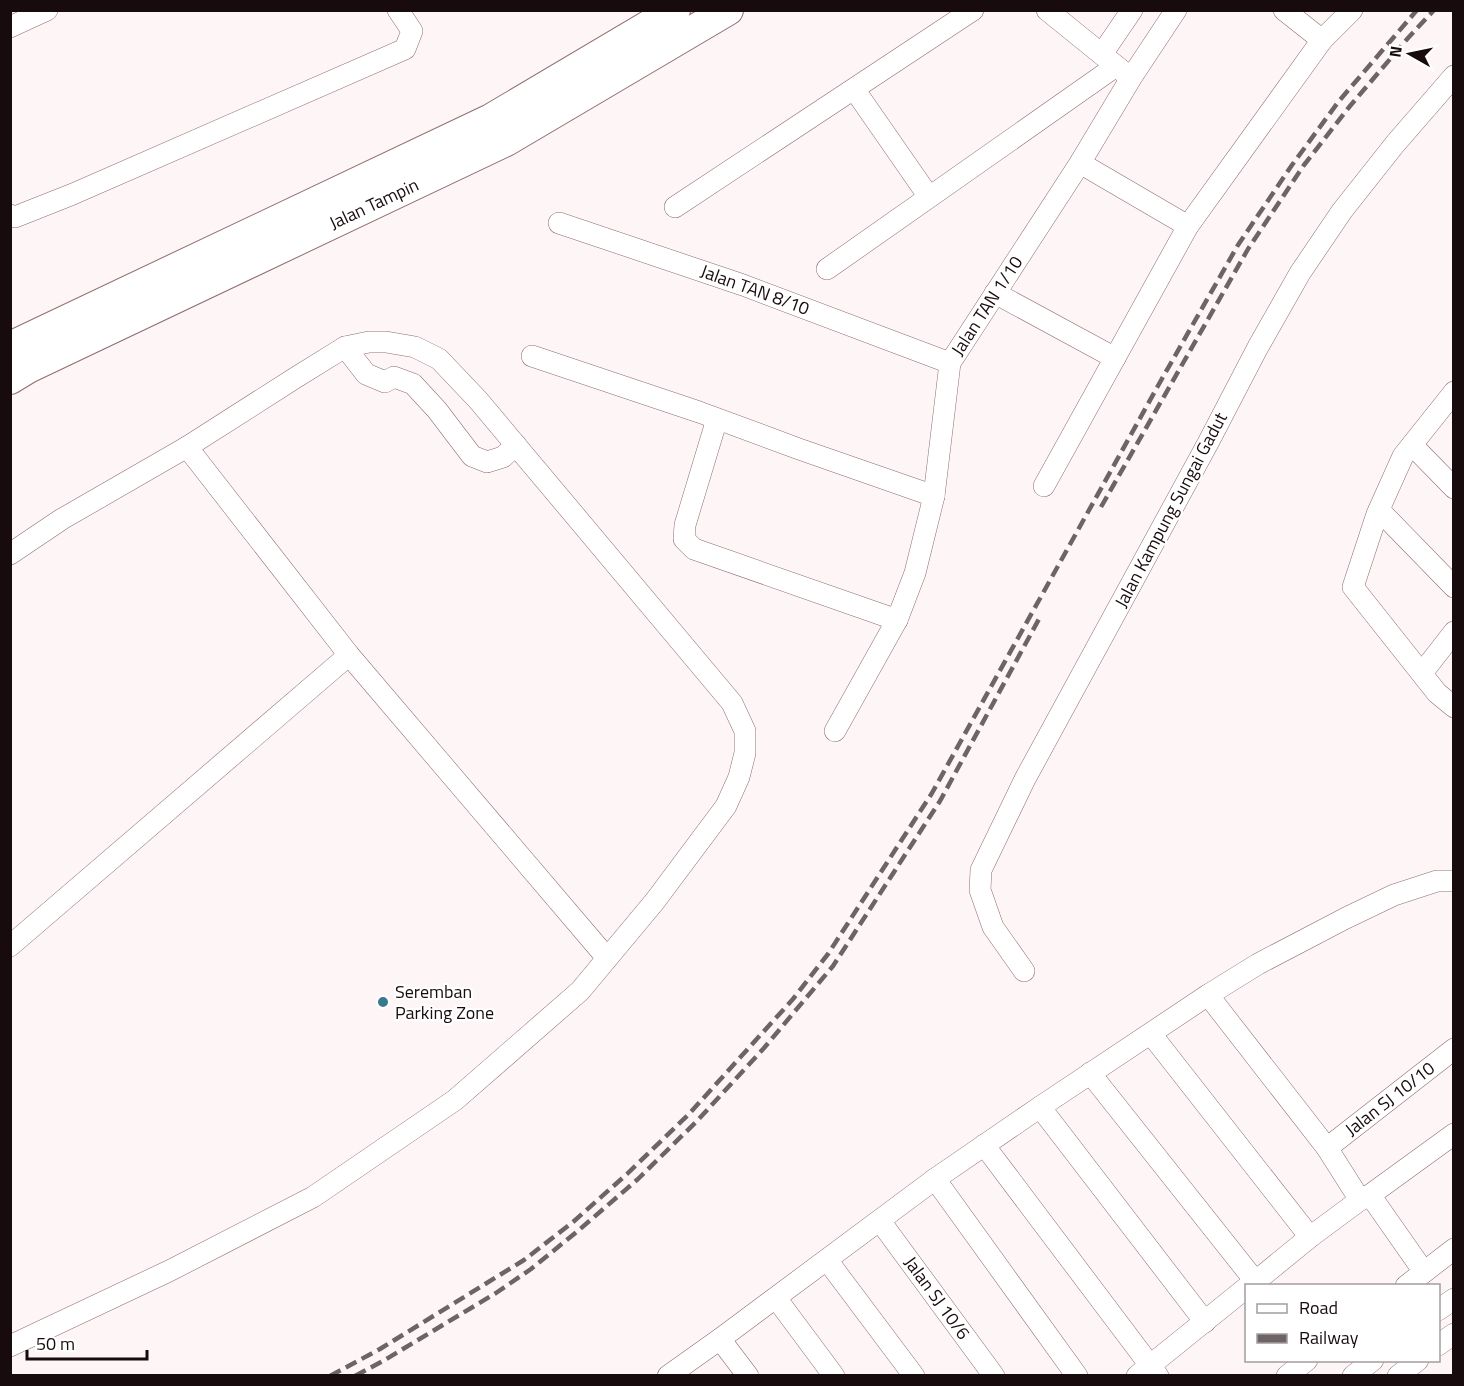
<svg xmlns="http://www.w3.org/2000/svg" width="1464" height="1386" font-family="'Titillium Web',sans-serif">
	<rect width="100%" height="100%" fill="#fdf5f6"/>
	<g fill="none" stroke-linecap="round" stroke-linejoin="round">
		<g stroke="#906d72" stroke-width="22">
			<g id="minor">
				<path d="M1047 10 1126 74"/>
				<path d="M1284 10 1322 40"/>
				<path d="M10 27 47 10"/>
				<path d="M1102 54 1132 10"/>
				<path d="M854 89 929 197"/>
				<path d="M1080 163 1188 226"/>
				<path d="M675 207 973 10"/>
				<path d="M10 215 15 217 73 194 405 49 412 31 398 10"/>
				<path d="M559 223 743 285 950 363"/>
				<path d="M827 269 1116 66"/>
				<path d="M995 293 1115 358"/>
				<path d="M345 347 366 374 385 382 394 377 413 384 437 410 472 456 487 462 503 457 516 445"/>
				<path d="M532 356 699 412 799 449 934 496"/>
				<path d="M1454 392 1403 456 1377 514 1353 587 1437 693 1454 707"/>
				<path d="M717 419 685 525 684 539 694 549 897 620"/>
				<path d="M1412 445 1454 488"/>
				<path d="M187 447 349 655 607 958"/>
				<path d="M1044 486 1188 226 1322 40 1352 10"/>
				<path d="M1379 510 1454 587"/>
				<path d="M10 554 62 519 187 447 295 378 345 347 369 342H386L415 347 439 359 478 400 732 703 745 731V753L739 777 726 806 655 901 580 991 455 1100 313 1197 169 1271 10 1346"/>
				<path d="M1422 673 1454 632"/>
				<path d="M835 731 897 620 915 573 934 496 950 363 1080 163 1131 78 1176 10"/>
				<path d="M10 946 349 655"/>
				<path d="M1024 971 993 927 980 890 981 870 1025 779 1208 443 1258 347 1300 273 1342 211 1395 144 1454 76"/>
				<path d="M1208 995 1327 1148 1360 1200"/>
				<path d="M1151 1034 1310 1237"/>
				<path d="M1090 1073 1255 1281"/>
				<path d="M1040 1107 1205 1322"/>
				<path d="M984 1145 1158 1376"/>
				<path d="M1327 1148 1454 1049"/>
				<path d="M935 1179 1077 1376"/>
				<path d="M1370 1195 1424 1272"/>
				<path d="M880 1221 994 1376"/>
				<path d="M827 1260 914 1376"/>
				<path d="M1250 1286 1310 1237 1360 1200 1370 1195 1454 1134"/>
				<path d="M1406 1286 1454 1249"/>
				<path d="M776 1298 834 1376"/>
				<path d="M1438 1310 1454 1299"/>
				<path d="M720 1339 748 1376"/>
				<path d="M1438 1345 1454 1334"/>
				<path d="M668 1376 720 1339 935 1179 1040 1107 1208 995 1258 964 1346 918 1394 895 1437 881H1454"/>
				<path d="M1137 1376 1246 1288"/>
				<path d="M1287 1376 1307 1360"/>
				<path d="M1353 1376 1373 1360"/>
				<path d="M1398 1376 1418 1360"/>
			</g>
		</g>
		<g stroke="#906d72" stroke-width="32">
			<g id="highway">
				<path d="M10 347 491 119 675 10"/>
				<path d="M10 379 28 368 506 141 728 10"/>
			</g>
		</g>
		<use href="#minor" stroke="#fff" stroke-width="21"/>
		<use href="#highway" stroke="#fff" stroke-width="30"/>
		<g stroke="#6f6465" stroke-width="4.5" stroke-dasharray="12 6" stroke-linecap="butt">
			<path d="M1101 507 1248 249 1304 165 1350 106 1408 38 1434 10"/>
			<path d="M330 1376 380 1349 524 1260 573 1222 627 1174 689 1114 793 999 828 954 932 793 1159 384 1238 245 1292 165 1339 101 1417 10"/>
			<path d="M355 1376 383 1361 496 1293 531 1269 579 1230 638 1179 697 1121 764 1048 833 966 940 801 1039 619"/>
		</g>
	</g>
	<circle fill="#39798d" stroke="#fff" stroke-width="2" cx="383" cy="1002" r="6"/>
	<g text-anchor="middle" stroke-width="4.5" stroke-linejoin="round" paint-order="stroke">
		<g font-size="18" fill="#180b0d" stroke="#fff">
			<text transform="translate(374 204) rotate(-25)" y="6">Jalan Tampin</text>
			<text transform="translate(755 290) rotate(20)" y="6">Jalan TAN 8/10</text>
			<text transform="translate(987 306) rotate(-57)" y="6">Jalan TAN 1/10</text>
			<text transform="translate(1171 510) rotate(-62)" y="6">Jalan Kampung Sungai Gadut</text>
			<text transform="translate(1390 1099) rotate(-38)" y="6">Jalan SJ 10/10</text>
			<text transform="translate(937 1298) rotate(54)" y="6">Jalan SJ 10/6</text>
		</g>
		<g font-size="18" fill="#180b0d" stroke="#fff" text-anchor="start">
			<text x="395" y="998">Seremban<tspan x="395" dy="21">Parking Zone</tspan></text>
		</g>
	</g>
	<rect width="1464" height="1386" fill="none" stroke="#180b0d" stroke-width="24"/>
	<rect x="1245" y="1284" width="195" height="78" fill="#ffffff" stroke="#a39d9e" stroke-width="1.5"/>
	<rect x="1257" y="1304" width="30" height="9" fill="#ffffff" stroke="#a39d9e" stroke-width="1.5"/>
	<text x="1299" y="1314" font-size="18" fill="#180b0d">Road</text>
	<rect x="1257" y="1334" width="30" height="9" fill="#6f6465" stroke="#a39d9e" stroke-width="1.5"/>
	<text x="1299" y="1344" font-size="18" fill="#180b0d">Railway</text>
	<g transform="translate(1410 54) rotate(279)" stroke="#ffffff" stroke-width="4.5" paint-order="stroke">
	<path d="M0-4.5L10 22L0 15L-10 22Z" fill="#180b0d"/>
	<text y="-9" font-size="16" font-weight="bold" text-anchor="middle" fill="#180b0d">N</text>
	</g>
	<path d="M27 1350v9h120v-9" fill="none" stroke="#180b0d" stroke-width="3"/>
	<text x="36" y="1350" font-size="18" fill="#180b0d" stroke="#ffffff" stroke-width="4.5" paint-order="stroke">50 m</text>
</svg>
